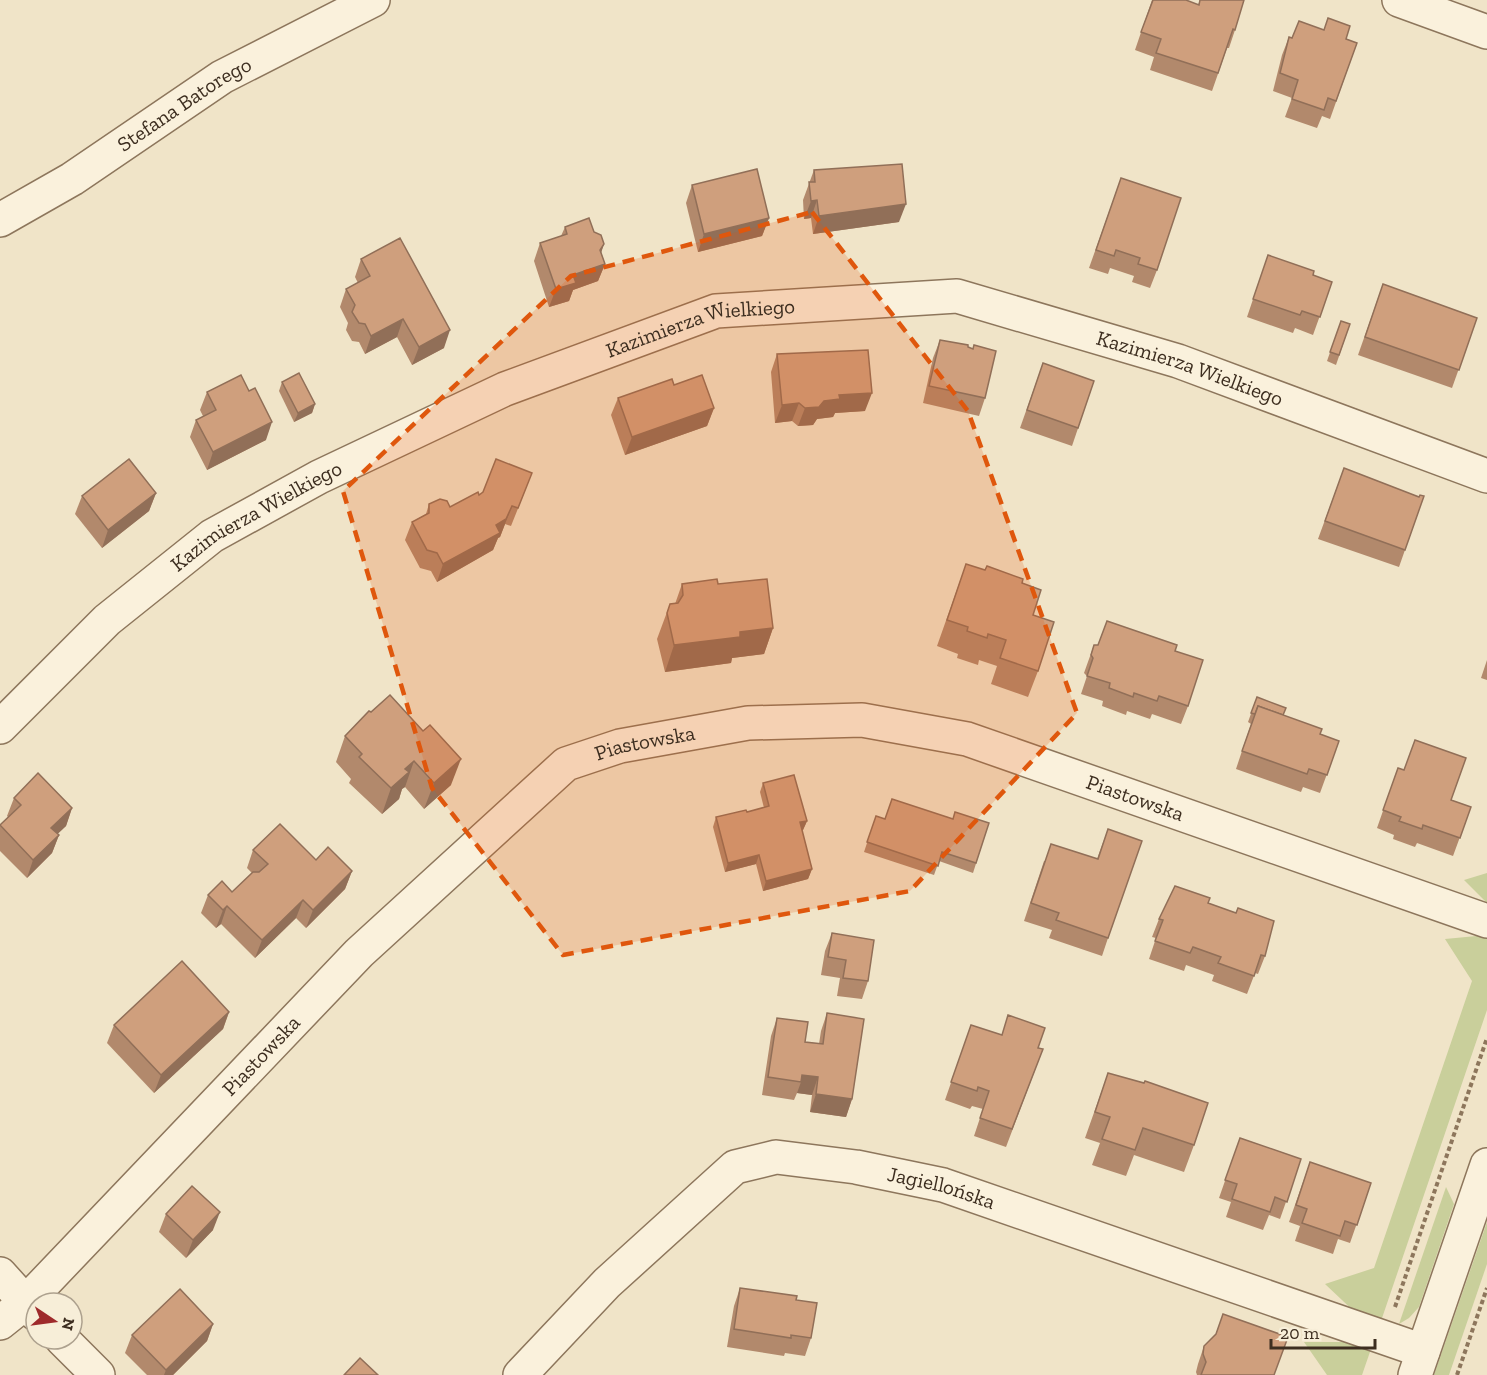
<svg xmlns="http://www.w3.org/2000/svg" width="1487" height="1375" font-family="'Zilla Slab',serif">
	<rect width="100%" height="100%" fill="#f0e4c8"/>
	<g fill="#c9cf9b">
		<path d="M1487 873V903L1464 880Z"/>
		<path d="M1487 935V1010L1380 1324 1360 1317 1325 1284 1374 1268 1472 981 1445 939Z"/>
		<path d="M1446 1187 1454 1204 1419 1307 1409 1318 1399 1324Z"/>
		<path d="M1487 1222V1264L1449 1375H1434Z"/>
		<path d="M1304 1342H1349L1371 1349 1362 1375H1327Z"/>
	</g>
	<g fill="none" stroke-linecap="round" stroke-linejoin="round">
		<g stroke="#8d765c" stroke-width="36">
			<g id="minor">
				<path d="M1399 0 1487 32"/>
				<path id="s1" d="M0 220 72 179 222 77 373 0"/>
				<path id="s2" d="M0 727 107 620 212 536 319 477 505 389 716 311 957 296 1178 361 1487 476"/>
				<path d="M0 1274 36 1314"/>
				<path id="s3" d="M0 1323 25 1303 359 953 566 764 620 746 748 723 862 720 967 739 1487 921"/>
				<path d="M62 1339 98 1375"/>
				<path id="s4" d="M520 1375 607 1283 735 1167 776 1157 856 1167 943 1185 1423 1351"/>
			</g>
		</g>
		<g stroke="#8d765c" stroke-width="36">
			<path id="tertiary" d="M1415 1375 1487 1165"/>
		</g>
		<g stroke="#8d765c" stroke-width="4" stroke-dasharray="4.5 3" stroke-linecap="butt">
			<path d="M1395 1307 1487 1038"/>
			<path d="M1457 1375 1487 1288"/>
		</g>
		<use href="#minor" stroke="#faf1dc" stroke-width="33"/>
		<use href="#tertiary" stroke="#faf1dc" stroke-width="33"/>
	</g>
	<g fill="#b2896c">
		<path d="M1152 0 1198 5 1200 0H1244L1235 30 1229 48H1227L1212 91 1150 70 1154 57 1135 50Z"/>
		<path d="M1289 37 1292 38 1346 39 1357 43 1330 119 1322 116 1317 128 1285 117 1292 98 1273 91 1282 55Z"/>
		<path d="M814 170 899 222 813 234 811 218 804 219 803 200Z"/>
		<path d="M1121 178 1157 270 1150 288 1132 282 1134 276 1110 268 1108 274 1089 268Z"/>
		<path d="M692 185 769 218 762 236 698 252 686 203Z"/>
		<path d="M565 227 594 232 604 244 601 252 605 264 598 281 573 290 569 301 549 307 534 261 540 243 561 236Z"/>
		<path d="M1268 255 1313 275 1332 282 1313 335 1295 328 1293 333 1247 317Z"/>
		<path d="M361 259 444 348 412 365 397 337 365 354 359 342 352 341 346 330 348 323 340 307 346 289 358 283 355 277Z"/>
		<path d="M1383 284 1477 318 1452 388 1358 355Z"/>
		<path d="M1341 321 1350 324 1336 365 1327 361Z"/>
		<path d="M940 340 968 347 985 398 979 416 923 403 933 358Z"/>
		<path d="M777 354 865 411 835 413 833 417 817 419 813 425 798 426 792 421 775 423 771 372Z"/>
		<path d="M1043 363 1094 381 1072 446 1020 428Z"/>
		<path d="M282 382 315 404 312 413 294 422 279 391Z"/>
		<path d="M249 391 266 440 207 470 190 437 196 420 203 416 200 410 207 392Z"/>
		<path d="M618 398 714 408 707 426 625 455 611 415Z"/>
		<path d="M1344 468 1419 497 1424 496 1399 567 1318 539Z"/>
		<path d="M525 491 511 526 505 524 500 537 498 538 493 550 437 582 431 571 420 568 405 540 412 522 426 514 429 504 450 507 479 495Z"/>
		<path d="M156 493 149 511 102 548 75 514 82 496Z"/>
		<path d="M966 564 1022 583 1033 615 1038 671 1028 697 991 684 997 666 979 660 978 665 957 658 958 654 937 646Z"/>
		<path d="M682 584H718L773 628 764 654 732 658 731 663 665 672 657 639 670 604H675Z"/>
		<path d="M1094 645 1175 651 1188 706 1181 724 1152 714 1150 719 1127 711 1126 715 1102 706 1103 701 1081 694 1087 676 1084 673Z"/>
		<path d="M1487 660V680L1481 678Z"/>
		<path d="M1257 697 1283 715 1320 734 1339 741 1320 793 1303 787 1301 792 1236 769 1251 724 1248 722Z"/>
		<path d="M369 711 451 785 424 809 405 787 402 789 399 799 382 814 349 783 351 779 336 762 345 736Z"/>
		<path d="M1398 768 1451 800 1471 807 1453 856 1417 843 1415 847 1393 839 1394 835 1377 828Z"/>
		<path d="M763 783 807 821 803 830H802L812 869 808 879 763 891 756 864 725 872 713 827 716 817 747 812 764 808 760 792Z"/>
		<path d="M14 798 72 808 66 826 57 834 59 835 52 853 27 878 0 851V825L8 817 7 816Z"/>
		<path d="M876 816 885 819H953L989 823 973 873 939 861 934 875 864 852Z"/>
		<path d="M1108 829V938L1102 956 1049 938 1052 930 1024 921 1044 861 1097 859Z"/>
		<path d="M253 850 316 860 352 871 345 889 306 928 296 918 255 958 221 924 216 928 201 913 208 895 232 892 252 873 247 868Z"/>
		<path d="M1208 903 1236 913 1265 956 1258 974 1255 973 1247 994 1212 981 1214 975 1186 965 1184 971 1149 959 1156 938 1152 937 1159 919Z"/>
		<path d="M832 933 868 981 862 999 837 996 840 978 821 975 825 951Z"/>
		<path d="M229 1012 223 1029 154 1093 107 1043 114 1025Z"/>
		<path d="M827 1013 852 1099 846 1117 810 1112 812 1095 797 1093 794 1100 762 1095 771 1036 777 1018 805 1042 819 1044 821 1031Z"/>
		<path d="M971 1025 1043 1049 1006 1147 974 1136 983 1109 972 1106 970 1109 945 1100Z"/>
		<path d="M1108 1073 1194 1145 1184 1172 1134 1155 1126 1176 1092 1165 1100 1143 1085 1138Z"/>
		<path d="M1240 1138 1301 1159 1280 1219 1269 1215 1263 1230 1226 1217 1231 1202 1219 1198Z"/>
		<path d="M1310 1162 1371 1183 1350 1243 1338 1239 1333 1254 1295 1241 1300 1226 1289 1222Z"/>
		<path d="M166 1214 213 1230 186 1258 159 1232Z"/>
		<path d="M740 1288 796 1300 811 1338 805 1356 785 1353 784 1356 727 1347 734 1306Z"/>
		<path d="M213 1324 207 1341 173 1375H147L125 1353 132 1335Z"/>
		<path d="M1204 1346 1274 1375H1197L1196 1372 1198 1364Z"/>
	</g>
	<g fill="#916f58">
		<path d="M817 200 811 218 804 219 811 201Z"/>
		<path d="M906 204 899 222 813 234 819 216Z"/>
		<path d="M769 218 762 236 698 252 704 234Z"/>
		<path d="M604 244 598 262 605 264 598 281 573 290 569 301 549 307 556 289 600 250Z"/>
		<path d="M403 319 397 337 365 354 371 336Z"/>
		<path d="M450 330 444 348 412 365 419 347Z"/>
		<path d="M872 393 865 411 835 413 833 417 817 419 813 425 798 426 805 408 839 395Z"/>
		<path d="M799 403 792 421 775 423 782 405Z"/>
		<path d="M315 404 312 413 294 422 298 413Z"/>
		<path d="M714 408 707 426 625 455 632 437Z"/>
		<path d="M272 422 266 440 207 470 213 452Z"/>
		<path d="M156 493 149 511 102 548 108 530Z"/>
		<path d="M512 506 500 537 498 538 493 550 437 582 443 564 496 525Z"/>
		<path d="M773 628 764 654 732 658 731 663 665 672 674 645 740 632Z"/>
		<path d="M461 759 451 785 424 809 434 783Z"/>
		<path d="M414 761 405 787 402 789 399 799 382 814 391 788 405 769Z"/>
		<path d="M72 808 66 826 45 846 51 828Z"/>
		<path d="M807 821 803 830 796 831 800 822Z"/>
		<path d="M59 835 52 853 27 878 33 860Z"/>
		<path d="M759 855 756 864 725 872 728 863Z"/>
		<path d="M812 869 808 879 763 891 766 881Z"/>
		<path d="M352 871 345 889 306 928 313 910Z"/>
		<path d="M303 900 296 918 255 958 262 940Z"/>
		<path d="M227 906 221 924 216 928 223 910Z"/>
		<path d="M229 1012 223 1029 154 1093 161 1075Z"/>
		<path d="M802 1075 818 1077 812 1095 797 1093 801 1082Z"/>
		<path d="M816 1094 852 1099 846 1117 810 1112Z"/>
		<path d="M220 1212 213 1230 186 1258 193 1240Z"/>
		<path d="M213 1324 207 1341 173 1375H164L166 1370Z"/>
	</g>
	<g fill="#cf9f7d" stroke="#916f58" stroke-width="1.5">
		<path d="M1153 0H1186L1199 5 1200 0H1244L1235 30 1233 29 1218 73 1156 53 1161 39 1141 32Z"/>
		<path d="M1328 18 1350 26 1346 39 1357 43 1336 101 1328 98 1324 110 1292 99 1298 80 1280 73 1289 37 1292 38 1299 21 1324 30Z"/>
		<path d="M902 164 906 204 819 216 817 200 811 201 809 182H815L814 170Z"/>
		<path d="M757 169 769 218 704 234 692 185Z"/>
		<path d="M1121 178 1181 198 1157 270 1138 264 1140 258 1116 250 1114 256 1096 250Z"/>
		<path d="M589 218 594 232 601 235 604 244 600 250 605 264 573 275 576 283 556 289 540 243 567 234 565 227Z"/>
		<path d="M400 238 450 330 419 347 403 319 371 336 365 324 359 323 352 312 355 305 346 289 370 276 361 259Z"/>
		<path d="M1268 255 1314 271 1313 275 1332 282 1320 317 1302 311 1300 315 1253 299Z"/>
		<path d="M1383 284 1477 318 1459 370 1365 337Z"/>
		<path d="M1341 321 1350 324 1339 355 1330 352Z"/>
		<path d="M940 340 968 345V347L973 349 974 345 996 351 985 398 929 386Z"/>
		<path d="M868 350 872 393 839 395 840 399 824 401 819 407 805 408 799 403 782 405 777 354Z"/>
		<path d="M1043 363 1094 381 1078 428 1027 410Z"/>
		<path d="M299 373 315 404 298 413 282 382Z"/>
		<path d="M241 375 249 391 255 388 272 422 213 452 196 420 216 410 207 392Z"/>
		<path d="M702 375 714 408 632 437 618 398 672 379 674 385Z"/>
		<path d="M129 459 156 493 108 530 82 496Z"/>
		<path d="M496 459 532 473 518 508 512 506 506 519 496 525 500 533 443 564 437 553 427 550 412 522 429 513V504L440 499 447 501 450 507 478 492 479 495 483 492Z"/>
		<path d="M1344 468 1419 497 1420 495 1424 496 1405 550 1325 521Z"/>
		<path d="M966 564 985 570 987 566 1023 579 1022 583 1041 590 1033 615 1054 622 1038 671 1000 658 1006 640 988 634 987 638 967 631 968 627 947 620Z"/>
		<path d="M717 579 718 584 767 579 773 628 740 632V637L674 645 667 613 670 604 678 603 683 595 682 584Z"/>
		<path d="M1107 621 1177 645 1175 651 1203 660 1188 706 1159 696 1157 701 1134 693 1133 697 1109 688 1110 683 1087 676 1093 658 1091 655 1094 645H1098Z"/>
		<path d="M390 695 423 731 430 725 461 759 434 783 414 761 405 769 409 772 391 788 359 757 362 754 345 736 369 711 371 712Z"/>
		<path d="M1257 697 1286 708 1283 715 1258 706 1255 714 1251 713Z"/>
		<path d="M1258 706 1322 729 1320 734 1339 741 1327 775 1309 769 1307 774 1242 751Z"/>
		<path d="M1415 740 1466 758 1451 800 1471 807 1460 838 1423 825 1422 829 1399 821 1401 817 1383 810 1398 768 1404 770Z"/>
		<path d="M38 773 72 808 51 828 59 835 33 860 0 825 21 805 14 798Z"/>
		<path d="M794 775 807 821 800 822 812 869 766 881 759 855 728 863 716 817 746 810 747 812 769 806 763 783Z"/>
		<path d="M892 799 953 819 955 812 989 823 976 863 942 852 938 866 867 842 876 816 885 819Z"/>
		<path d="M280 824 316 860 328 847 352 871 313 910 303 900 262 940 227 906 223 910 208 895 222 881 232 892 253 872H259L268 864 253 850Z"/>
		<path d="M1108 829 1142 841 1108 938 1056 920 1059 913 1031 903 1051 844 1098 859Z"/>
		<path d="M1175 886 1210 898 1208 903 1236 913 1238 908 1274 921 1265 956 1261 955 1254 976 1218 963 1221 957 1193 947 1190 953 1155 941 1163 920 1159 919Z"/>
		<path d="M832 933 874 940 868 981 843 978 846 960 828 957Z"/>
		<path d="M182 961 229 1012 161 1075 114 1025Z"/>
		<path d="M827 1013 864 1019 852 1099 816 1094 818 1077 802 1075 801 1082 768 1077 777 1018 808 1022 805 1042 823 1044Z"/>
		<path d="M1008 1015 1045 1028 1038 1048 1043 1049 1012 1129 980 1118 989 1091 978 1087 977 1091 951 1082 971 1025 1002 1035Z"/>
		<path d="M1108 1073 1144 1083 1145 1081 1208 1103 1194 1145 1143 1128 1135 1150 1102 1139 1110 1117 1095 1112Z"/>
		<path d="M1240 1138 1301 1159 1287 1202 1275 1197 1270 1212 1232 1199 1237 1184 1225 1180Z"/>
		<path d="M1310 1162 1371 1183 1357 1225 1345 1221 1340 1236 1302 1223 1307 1209 1296 1205Z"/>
		<path d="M192 1186 220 1212 193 1240 166 1214Z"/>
		<path d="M740 1288 797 1296 796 1300 817 1303 811 1338 791 1335V1338L734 1329Z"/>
		<path d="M180 1289 213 1324 166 1370 132 1335Z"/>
		<path d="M1223 1314 1288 1337 1274 1375H1201L1206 1362 1203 1354 1204 1346 1216 1334Z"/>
		<path d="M360 1358 378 1375H344Z"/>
	</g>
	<path fill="#df570d" fill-opacity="0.2" stroke="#df570d" stroke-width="4.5" stroke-dasharray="12 8" stroke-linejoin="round" d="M812 212 968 411 1077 713 910 891 563 955 432 788 343 491 571 276Z"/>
	<g text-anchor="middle" stroke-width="4.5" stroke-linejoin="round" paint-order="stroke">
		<g font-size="21" fill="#3d2e20" stroke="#f7eed8">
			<text dy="7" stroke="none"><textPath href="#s1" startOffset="218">Stefana Batorego</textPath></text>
			<text dy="7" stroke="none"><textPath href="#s2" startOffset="820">Kazimierza Wielkiego</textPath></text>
			<text dy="7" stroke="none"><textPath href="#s2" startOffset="1324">Kazimierza Wielkiego</textPath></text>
			<text dy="7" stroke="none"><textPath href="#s2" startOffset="334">Kazimierza Wielkiego</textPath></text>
			<text dy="7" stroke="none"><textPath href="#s3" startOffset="878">Piastowska</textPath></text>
			<text dy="7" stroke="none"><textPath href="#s3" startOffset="1382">Piastowska</textPath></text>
			<text dy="7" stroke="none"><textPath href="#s3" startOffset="374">Piastowska</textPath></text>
			<text dy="7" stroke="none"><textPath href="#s4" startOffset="510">Jagiellońska</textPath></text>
		</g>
	</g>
	<g transform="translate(54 1321) rotate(103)"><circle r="28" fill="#f7eed8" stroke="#ada18e" stroke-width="1.5"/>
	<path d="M0-4.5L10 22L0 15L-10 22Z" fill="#9e2a2b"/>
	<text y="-9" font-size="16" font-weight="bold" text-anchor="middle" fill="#3d2e20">N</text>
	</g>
	<path d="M1271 1339v9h104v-9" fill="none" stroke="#3d2e20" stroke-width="3"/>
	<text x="1280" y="1339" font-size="18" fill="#3d2e20" stroke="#f7eed8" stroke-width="4.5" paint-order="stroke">20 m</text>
</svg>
